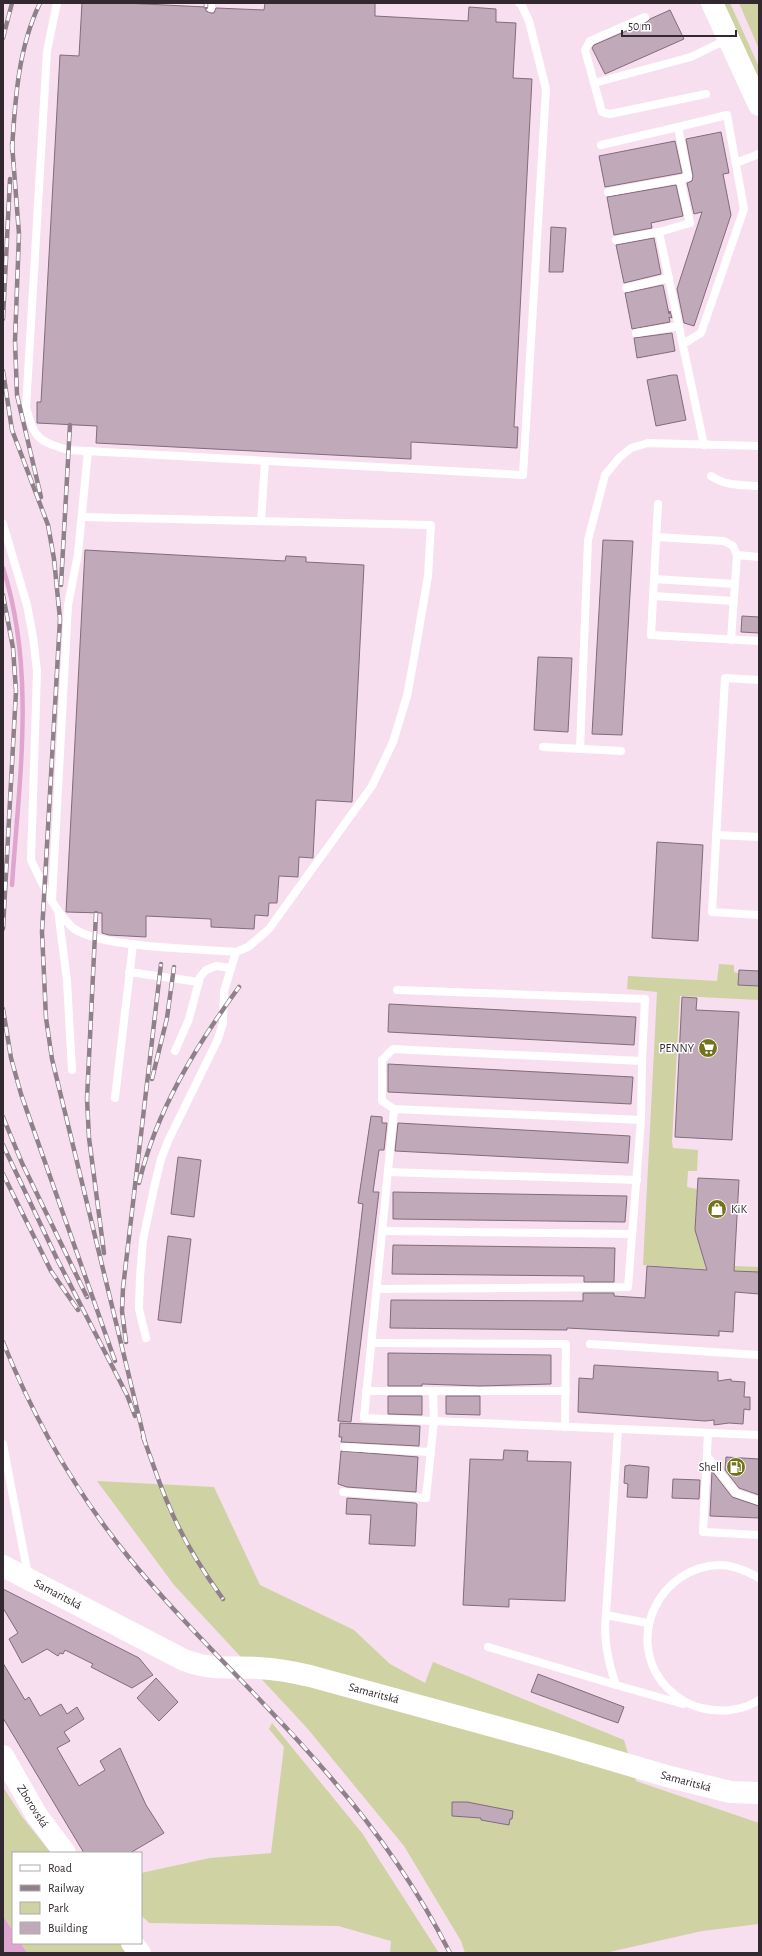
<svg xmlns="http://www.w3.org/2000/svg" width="762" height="1956" font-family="'Alegreya Sans',sans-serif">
	<rect width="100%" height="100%" fill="#f7dff0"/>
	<g fill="#cfd2a3">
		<path d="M723 3H730L759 67V81Z"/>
		<path d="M739 3H759V49Z"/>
		<path d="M719 964 734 965V972L738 973V985L759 986V1000L680 996 672 1142 673 1148 698 1150 697 1171H688L687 1187 697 1189 695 1230 704 1260 735 1262V1266L759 1267V1273L643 1265 657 992 627 989 628 976 717 981Z"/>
		<path d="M97 1481 214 1487 260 1585 354 1630 390 1664 425 1683 433 1662 624 1740 636 1781 759 1823V1924L702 1931 605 1953H465L461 1941 404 1846 307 1728 174 1585Z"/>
		<path d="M272 1723 362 1833 439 1953H390L391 1941 338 1926 149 1923 141 1915V1873L210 1858 271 1853 284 1747 269 1729Z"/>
		<path d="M3 1787 23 1818 51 1853H13V1931L3 1916Z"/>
		<path d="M21 1943H120L128 1953H27Z"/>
	</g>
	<path fill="#dfa5cf" d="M3 1916 13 1931V1943H21L27 1953H3Z"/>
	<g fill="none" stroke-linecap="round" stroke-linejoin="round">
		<path stroke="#dfa5cf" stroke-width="4.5" d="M3 568C36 671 19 780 12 885"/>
	</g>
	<g fill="#c0a9b9" stroke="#816c7b">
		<path d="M82 3H124L206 7V11L211 13H214L216 8 264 10 265 3H375V16L468 21 469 7 496 9V22L516 23 513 78 532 79 514 427H518L517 448 411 442V459L96 443 97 426 37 423V402H41L60 55 79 56Z"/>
		<path d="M670 10 684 39 605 74 592 48 594 45 647 22 650 19Z"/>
		<path d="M721 132 729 173 723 174 731 215 694 326 684 323 677 289 702 212 694 214 687 183 692 181 693 176 686 139Z"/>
		<path d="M675 141 682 173 605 187 599 156Z"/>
		<path d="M676 185 683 216 651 223 652 228 614 235 607 197Z"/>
		<path d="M551 227 566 228 563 272H549Z"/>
		<path d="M654 238 661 274 624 283 616 245Z"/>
		<path d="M663 285 669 314 670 311 672 318 669 317 670 322 632 329 625 293Z"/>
		<path d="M672 333 675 351 637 358 634 338Z"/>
		<path d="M672 375H677L686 420 656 426 647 380Z"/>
		<path d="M603 540 633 541 622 735 592 734Z"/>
		<path d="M85 550 285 561 286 556 306 557V562L364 565 352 802 316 800 313 858 299 857 298 877 279 876 277 903H269L268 916 255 915 254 929 211 927V919L146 916V937L109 935 102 933V913L66 912Z"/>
		<path d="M742 616 759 617V633L741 632Z"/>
		<path d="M538 657 572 658 568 732 534 730Z"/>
		<path d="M657 842 703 845 698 941 652 938Z"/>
		<path d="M739 970 759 971V986L738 985Z"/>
		<path d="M682 997 697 998 696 1010 739 1012 732 1140 675 1137Z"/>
		<path d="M389 1004 636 1017 634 1045 388 1032Z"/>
		<path d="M388 1064 633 1077 631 1104 388 1092Z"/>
		<path d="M371 1116 382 1117V1123H387L384 1150H379L373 1192H379L351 1422 338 1421 363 1204 358 1203Z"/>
		<path d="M398 1123 630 1136 628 1163 395 1151Z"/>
		<path d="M178 1157 201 1160 194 1217 171 1214Z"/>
		<path d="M698 1178 739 1180 734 1271 759 1272V1294L735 1292 733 1332 719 1331V1336L567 1328V1330L390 1328 391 1300 583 1301V1293H614V1296L645 1298 647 1266 707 1270 695 1230Z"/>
		<path d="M393 1192 627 1196 625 1222 393 1219Z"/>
		<path d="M168 1236 191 1239 181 1323 158 1320Z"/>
		<path d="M393 1245 615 1248 614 1282H584V1276L392 1274Z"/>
		<path d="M388 1353 551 1355V1384L480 1386 422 1384V1386H388Z"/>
		<path d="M594 1365 718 1372V1381L731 1379V1381L745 1382 744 1397H750V1410L744 1409 743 1424 729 1423 714 1425V1420L705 1421 578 1412 579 1378 593 1379Z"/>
		<path d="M388 1396H422V1415L388 1414Z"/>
		<path d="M446 1396H480V1415L446 1414Z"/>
		<path d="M340 1423 420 1426 419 1446 341 1442 342 1437H339Z"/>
		<path d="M504 1450 528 1451 527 1461 571 1462 565 1601 509 1599V1607L463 1605 470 1459 503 1460Z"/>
		<path d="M341 1451 418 1457 416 1492 347 1487 338 1484Z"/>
		<path d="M726 1457 759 1459V1495L739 1488 725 1470Z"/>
		<path d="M629 1465 649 1467 647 1498 627 1497 628 1484 624 1483 625 1466Z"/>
		<path d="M712 1471 732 1497 759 1506V1518L710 1516Z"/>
		<path d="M673 1479 700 1480 699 1499 672 1498Z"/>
		<path d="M347 1498 415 1503 417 1504 415 1546 369 1544 371 1515 346 1514Z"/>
		<path d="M3 1589 139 1658 153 1675 132 1688 91 1667 93 1664 65 1650 63 1654 60 1653 58 1656 47 1649 22 1663 9 1639 18 1633 3 1608Z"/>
		<path d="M3 1663 25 1700 29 1697 40 1716 61 1704 67 1714 77 1707 84 1719 64 1732 70 1741 57 1748 79 1786 105 1770 100 1761 120 1748 146 1805 164 1833 130 1853H84L3 1718Z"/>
		<path d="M538 1674 624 1707 618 1723 531 1692Z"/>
		<path d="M156 1678 178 1702 159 1721 137 1698Z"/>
		<path d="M452 1802H467L513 1811 512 1819H510L509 1825 481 1820V1818L452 1816Z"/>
	</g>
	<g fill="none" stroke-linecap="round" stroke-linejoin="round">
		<g stroke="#fff" stroke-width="8">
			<path d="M57 3 47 51 26 408C35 438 37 441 68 450L523 475 546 89 529 21 522 6 519 3"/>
			<path d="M211 8V3"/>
			<path d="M645 17 590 41 585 50 602 112 610 114 706 94"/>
			<path d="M594 83 691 57 728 39"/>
			<path d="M678 127 727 115 744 209 701 333 683 344"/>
			<path d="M601 145 678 127 688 177 680 179 690 223 659 232 704 445"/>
			<path d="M736 163 759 154"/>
			<path d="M608 192 680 179"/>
			<path d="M616 240 659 232"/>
			<path d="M626 288 669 278"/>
			<path d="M636 333 679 326"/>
			<path d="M711 476C725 486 742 485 759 486"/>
			<path d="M658 504 651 635 759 641"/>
			<path d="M261 521 265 461"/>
			<path d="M3 524 27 605 33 637 37 671 31 860C42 883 53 909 72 927 95 948 202 949 236 952L248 947 269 929 372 786 393 742 407 696 414 658 428 576 431 525 82 517"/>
			<path d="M657 537 724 541 733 546 737 555 731 640"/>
			<path d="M737 555 759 557"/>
			<path d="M654 579 735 584"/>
			<path d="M653 596 734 601"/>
			<path d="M759 680 725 678 712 912 759 915"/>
			<path d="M543 747 621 751"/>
			<path d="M580 749 588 540 605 475 619 458 631 448 648 443 759 446"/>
			<path d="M716 835 759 837"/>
			<path d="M52 900 68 605 78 554 88 451"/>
			<path d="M58 910 67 981 72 1070"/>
			<path d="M129 972 199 982"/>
			<path d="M397 990 645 999 642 1061"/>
			<path d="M175 1051 189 1019 200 977 206 970 216 966 231 968"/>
			<path d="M115 1098 133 944"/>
			<path d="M394 1109 382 1101V1060L393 1049 642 1061 641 1120"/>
			<path d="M388 1172 637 1180"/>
			<path d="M382 1231 632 1234"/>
			<path d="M377 1289 628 1287 641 1120 394 1109 364 1418 759 1435"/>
			<path d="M146 1338 139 1309 140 1277 143 1240 154 1188 161 1159 168 1141 218 1039 223 1023 224 991 236 952"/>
			<path d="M371 1343 566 1344 565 1427"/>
			<path d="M590 1344 759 1355"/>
			<path d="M366 1391H566"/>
			<path d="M618 1429 606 1615 648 1623"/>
			<path d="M708 1433 703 1532 759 1535"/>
			<path d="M3 1444 28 1575"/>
			<path d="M344 1447 431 1452"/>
			<path d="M707 1456 736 1493 759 1501"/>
			<path d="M343 1492 426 1498 434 1421 433 1391"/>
			<path d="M759 1578C747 1571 734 1565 719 1565 661 1567 626 1635 662 1682 672 1694 685 1704 701 1708 720 1713 742 1711 759 1700"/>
			<path d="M606 1615C603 1639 608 1662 616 1685L683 1704"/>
			<path d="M488 1647 616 1685"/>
		</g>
		<g stroke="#fff" stroke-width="22">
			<path d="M712 3 759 105"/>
			<path d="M3 1566 184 1660C213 1671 228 1666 258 1668 275 1669 293 1672 310 1676L551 1742 670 1777 730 1792 759 1793"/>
			<path d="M3 1756 36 1814 65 1853"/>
			<path d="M132 1943 140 1953"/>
		</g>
		<g stroke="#90808b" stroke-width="4.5">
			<g id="rail">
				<path d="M206 7V3"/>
				<path d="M3 38 12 3"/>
				<path d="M12 144 19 234 15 341 17 395 41 497"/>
				<path d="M12 150C15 101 18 48 40 3"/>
				<path d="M3 319 10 179"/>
				<path d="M3 371 12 430 48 525 54 559 60 619 42 932 46 1018 52 1059 145 1442"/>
				<path d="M61 585 70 425"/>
				<path d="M3 595 13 648 16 691 3 929"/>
				<path d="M96 913 87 1099 89 1138 104 1253"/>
				<path d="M3 1009 11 1058 21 1094 115 1361"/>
				<path d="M152 1079 167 1018 174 967"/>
				<path d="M3 1117 22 1163 87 1297"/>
				<path d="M3 1145 57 1259 127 1395 135 1416"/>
				<path d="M3 1174 51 1271 78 1310"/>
				<path d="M139 1183C156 1111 196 1046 239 987"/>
				<path d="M3 1342C34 1419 77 1494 130 1559 193 1636 268 1703 332 1779 378 1832 418 1890 450 1953"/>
				<path d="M126 1342 122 1311 123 1288 161 964"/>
				<path d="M143 1437C152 1460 159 1484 169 1506 183 1540 202 1570 223 1599"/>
			</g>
		</g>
		<use href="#rail" stroke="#fff" stroke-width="3" stroke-dasharray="9" stroke-linecap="butt"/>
	</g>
	<defs>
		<g id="supermarket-disc" transform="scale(1)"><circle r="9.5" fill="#737419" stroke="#fff"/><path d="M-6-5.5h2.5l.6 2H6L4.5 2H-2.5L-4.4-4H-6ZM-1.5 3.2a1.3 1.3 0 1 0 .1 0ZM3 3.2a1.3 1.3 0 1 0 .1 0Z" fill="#fff"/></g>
		<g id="shop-disc" transform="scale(1)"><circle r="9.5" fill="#737419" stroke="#fff"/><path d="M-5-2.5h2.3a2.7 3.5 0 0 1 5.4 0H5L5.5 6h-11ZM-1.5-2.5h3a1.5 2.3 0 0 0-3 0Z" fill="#fff"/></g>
		<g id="fuel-disc" transform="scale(1)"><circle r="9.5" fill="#737419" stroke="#fff"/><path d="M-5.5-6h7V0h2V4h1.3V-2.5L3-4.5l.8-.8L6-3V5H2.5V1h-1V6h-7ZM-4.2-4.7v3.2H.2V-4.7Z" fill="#fff"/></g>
	</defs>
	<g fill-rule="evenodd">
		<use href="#supermarket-disc" x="708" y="1048"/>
		<use href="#shop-disc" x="717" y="1209"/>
		<use href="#fuel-disc" x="736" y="1467"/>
	</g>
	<g text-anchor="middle" stroke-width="3" stroke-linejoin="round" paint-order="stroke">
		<g font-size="12" fill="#322930" stroke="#fff" text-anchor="end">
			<text x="694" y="1052">PENNY</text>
			<text x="731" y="1213" text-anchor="start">KiK</text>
			<text x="722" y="1471">Shell</text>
		</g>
		<g font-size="12" fill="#322930" stroke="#fff">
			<text transform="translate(58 1594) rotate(28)" y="4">Samaritská</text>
			<text transform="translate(374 1693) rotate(15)" y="4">Samaritská</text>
			<text transform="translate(686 1781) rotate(15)" y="4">Samaritská</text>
			<text transform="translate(33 1806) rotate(58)" y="4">Zborovská</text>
		</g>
	</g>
	<rect width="762" height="1956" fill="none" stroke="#322930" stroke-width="8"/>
	<rect x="12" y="1852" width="130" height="92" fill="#ffffff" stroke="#ada9ac"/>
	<rect x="20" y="1865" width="20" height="6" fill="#ffffff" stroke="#ada9ac"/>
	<text x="48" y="1872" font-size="12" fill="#322930">Road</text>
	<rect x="20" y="1885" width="20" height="6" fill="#90808b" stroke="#ada9ac"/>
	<text x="48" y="1892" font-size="12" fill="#322930">Railway</text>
	<rect x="20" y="1902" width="20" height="12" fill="#cfd2a3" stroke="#ada9ac"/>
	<text x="48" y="1912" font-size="12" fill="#322930">Park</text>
	<rect x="20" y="1922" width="20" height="12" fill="#c0a9b9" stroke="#ada9ac"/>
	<text x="48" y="1932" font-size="12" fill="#322930">Building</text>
	<path d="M622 30v6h114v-6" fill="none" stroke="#322930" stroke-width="2"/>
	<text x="628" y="30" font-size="12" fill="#322930" stroke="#ffffff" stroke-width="3" paint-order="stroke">50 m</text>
</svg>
